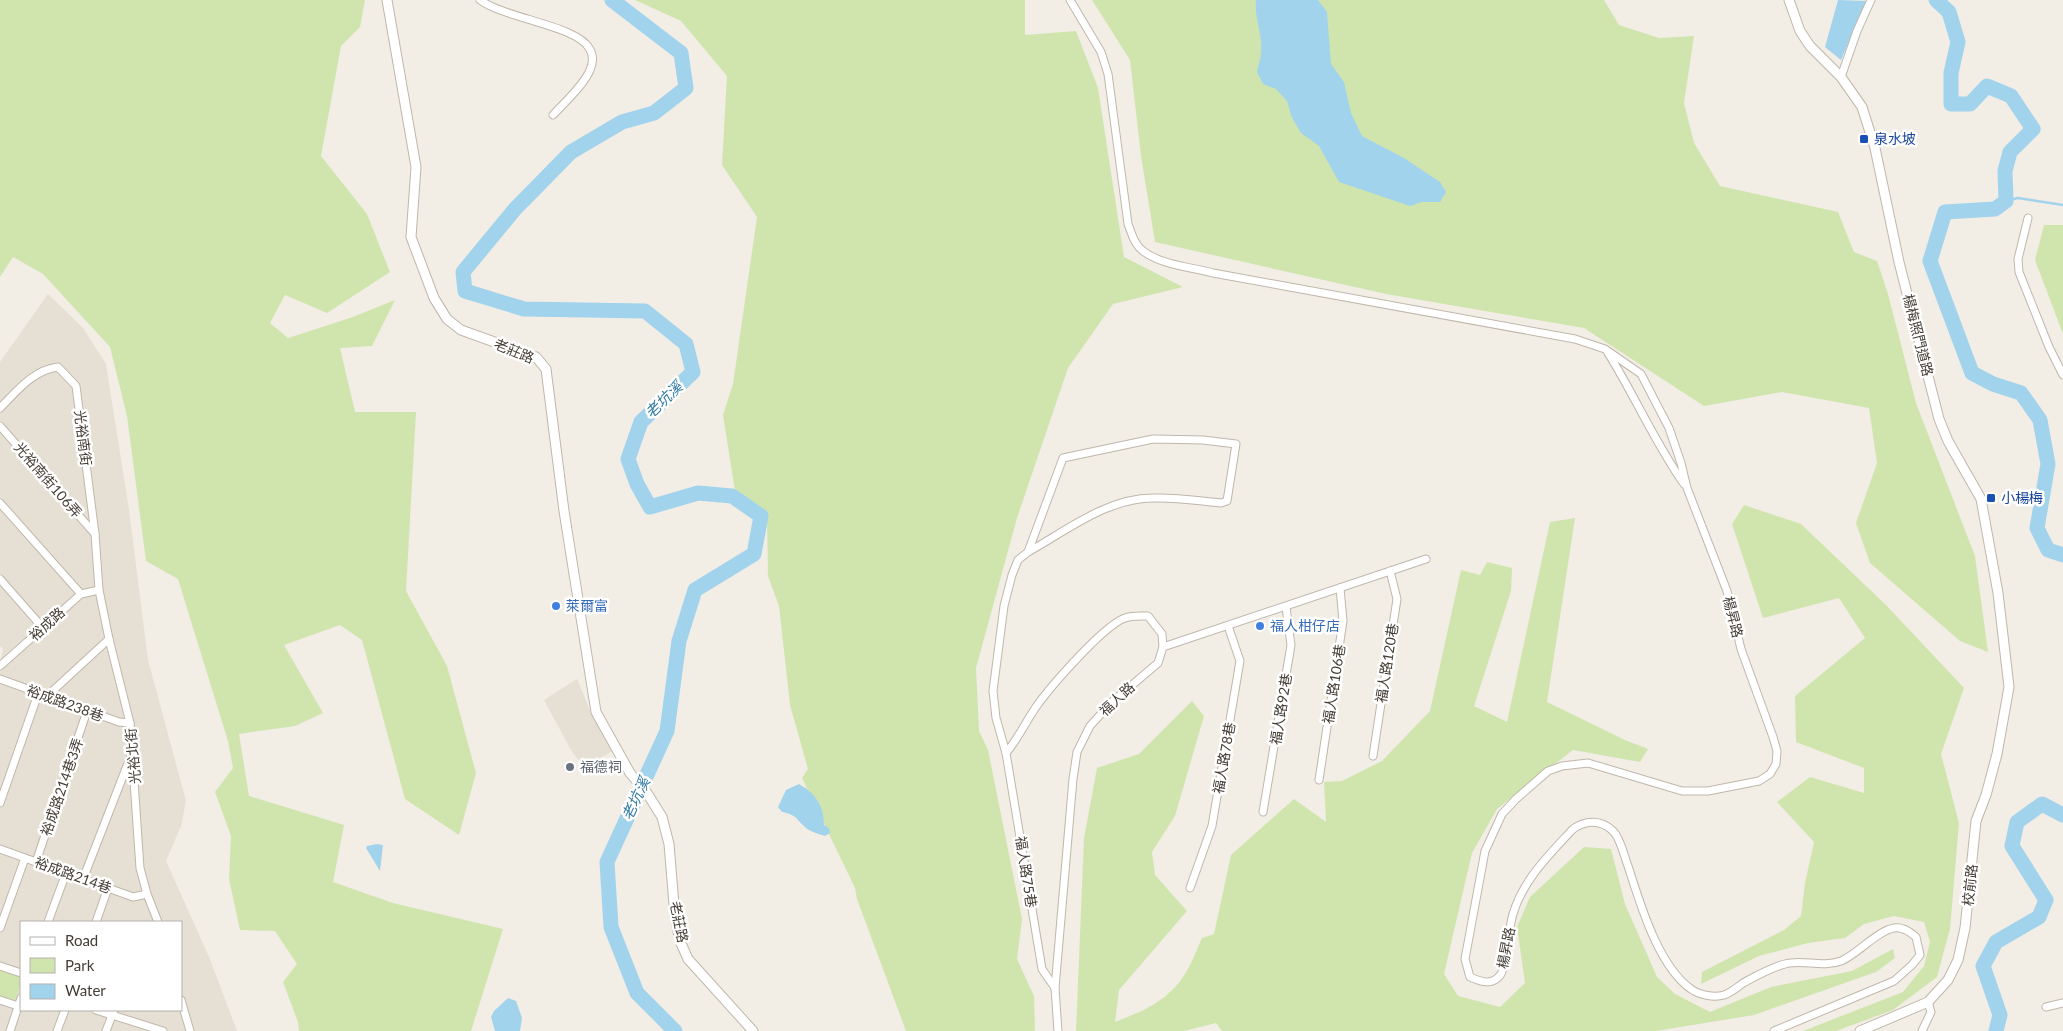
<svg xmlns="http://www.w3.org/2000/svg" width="2063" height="1031" font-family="Lato,'Noto Sans TC',sans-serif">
	<rect width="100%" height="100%" fill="#f2ede5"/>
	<g fill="#e6dfd3" fill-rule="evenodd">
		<path d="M48 294 83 328 106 364 129 510 148 660 186 801 181 826 166 861 209 957 237 1031H0V663L3 649 0 646V362ZM21 922H181V1010H21Z"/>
		<path d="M577 679 592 715 612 751 585 769 571 750 544 700Z"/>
	</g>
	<g fill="#d0e5ae">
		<path d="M0 0H365L360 27 341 46 321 156 367 214 390 272 327 313 285 295 270 323 288 338 350 318 395 300 372 346 340 348 355 412H416L406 591 447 666 476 773 459 835 405 799 362 640 340 625 284 645 323 713 295 726 239 734 249 796 344 825 333 882 393 903 503 929 471 1031H299L298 1022 283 982 297 964 275 931 240 930 229 879 231 836 215 792 233 768 228 741 178 579 146 561 127 416 110 347 43 274 13 257 0 277Z"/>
		<path d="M635 0H1025V35L1076 31 1098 88 1124 257 1183 287 1113 304 1068 368 1017 518 976 668 979 731 988 750 1022 919 1017 959 1034 996 1035 1031H906L857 899 855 888 802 778 808 769 790 705 779 606 768 576 767 514 735 491 723 415 733 384 757 217 722 165 727 76 681 21Z"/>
		<path d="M1092 0H1604L1619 25 1659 38 1694 36 1684 103 1694 143 1720 186 1838 212 1854 252 1877 261 1888 294 1916 403 1975 556 1988 652 1960 641 1870 563 1856 523 1877 463 1869 408 1782 392 1704 406 1584 328 1386 294 1155 242 1141 156 1130 60Z"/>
		<path d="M2044 225H2063V334L2035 260Z"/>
		<path d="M1744 505 1801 524 1886 605 1964 688 1941 754 1959 823 1950 929 1937 977 1893 1010 1836 1031H1803L1903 992 1924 966 1930 942 1924 922 1894 916 1864 924 1845 938 1808 943 1759 956 1701 984 1702 972 1784 930 1801 916 1805 883 1814 842 1777 802 1810 777 1864 793V768L1796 742 1795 696 1865 638 1839 598 1763 618 1732 524Z"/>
		<path d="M1575 518 1547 702 1625 740 1648 749 1640 762 1573 750 1497 809 1472 853 1444 974 1458 996 1500 1007 1525 983 1517 927 1530 897 1584 847 1611 849 1625 904 1657 977 1675 994 1710 1012 1771 987 1852 971 1893 949 1895 958 1876 972 1754 1015 1656 1031H1222L1216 1023 1184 1031H1076L1084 838 1097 768 1139 754 1192 701 1204 716 1175 816 1152 852 1155 875 1187 911 1119 990 1115 1022C1141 1012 1166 1002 1183 977 1191 966 1196 951 1202 938L1214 934 1231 855 1294 799 1326 822 1324 782 1342 781 1382 761 1430 711 1461 570 1480 575 1487 562 1512 568 1511 591 1474 706 1507 722 1550 522Z"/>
		<path d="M0 969 21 976V983L15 1000 0 996Z"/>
	</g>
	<g fill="#a2d3ed">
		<path d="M1256 0H1318L1327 12 1331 64 1344 82 1351 113 1362 136 1404 158 1440 182 1446 192 1440 202H1422L1410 206 1339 182 1319 146 1301 133 1292 118 1287 101 1276 89 1263 84 1257 72C1258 65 1261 58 1261 52 1263 34 1254 19 1256 0Z"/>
		<path d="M1838 0 1866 1 1841 60 1825 47Z"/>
		<path d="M799 784C816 794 824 806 824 825L829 828 830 833 825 836C819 834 811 832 806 828 796 819 797 815 782 812L778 807 786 790Z"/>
		<path d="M377 844 383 845 380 871 366 848 367 846Z"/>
		<path d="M508 998 516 1001 522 1018 520 1031H495L491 1017 494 1011Z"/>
	</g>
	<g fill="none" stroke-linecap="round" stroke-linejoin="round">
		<path stroke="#a2d3ed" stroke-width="2.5" d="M2006 201 2018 198 2063 205"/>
		<g stroke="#a2d3ed" stroke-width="15">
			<path d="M612 0 681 53 686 88 654 113 622 122 571 152 515 209 463 272 465 291 524 309 645 311 686 344 693 372 641 422 628 459 637 484 650 507 698 493 732 496 761 516 754 554 695 590 679 641 667 731 607 862 611 927 637 993 675 1031"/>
			<path d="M1936 0 1949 12 1958 42 1951 73V104H1970L1987 86 2011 96 2033 129 2010 152 2005 171 2006 201 1995 209 1945 212 1930 261 1972 373 1993 384 2021 393 2040 420 2048 464 2037 528 2048 550 2063 555"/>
			<path d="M1996 1031 2000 1015 1983 966 1996 942 2039 917 2046 900 2012 846 2017 822 2042 804 2063 815"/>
		</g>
		<g stroke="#c0b7ab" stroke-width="9">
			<g id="minor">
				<path d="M480 0C504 18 577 26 589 48 594 55 593 63 590 70 584 85 564 103 553 115"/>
				<path d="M1070 0 1101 52 1108 74 1128 224C1132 234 1134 244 1143 251 1161 265 1191 267 1213 273L1575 339 1605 349 1641 374 1669 428 1681 463 1687 488 1727 591 1741 649 1773 737 1777 751 1776 764 1770 774 1759 781 1708 791H1682L1588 763 1562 766 1548 771 1516 799 1502 814 1485 851 1465 959 1470 977C1481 982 1493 986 1501 974 1505 969 1509 926 1513 914 1523 880 1549 855 1572 830 1584 820 1601 819 1613 831 1621 839 1624 856 1628 866 1640 903 1658 966 1691 989 1699 995 1714 998 1724 995 1730 993 1738 987 1743 983 1756 976 1770 968 1785 964 1803 959 1822 968 1841 961 1858 955 1885 921 1903 929 1908 930 1912 934 1916 937L1920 955 1912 965 1894 981 1774 1031"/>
				<path d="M1841 77 1857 31 1871 0"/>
				<path d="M2028 218 2018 259 2019 272 2049 347 2063 375"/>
				<path d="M1608 353C1635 396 1655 443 1684 484"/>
				<path d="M0 408C17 391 33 370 58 367L76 386 95 534 99 590 109 639 130 723 140 868 147 894 158 922"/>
				<path d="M0 426 95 534"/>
				<path d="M0 503 81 594"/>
				<path d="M1028 552 1063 458 1153 439 1203 440 1236 444 1227 501 1221 503C1199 501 1175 497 1153 498 1107 498 1066 531 1028 552L1018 560 1012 575 1004 606 993 691 996 718 1006 753 1042 969 1055 988"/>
				<path d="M0 579 43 628"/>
				<path d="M0 666 81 594 99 590"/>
				<path d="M0 679 119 722 130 723"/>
				<path d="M46 697 109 639"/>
				<path d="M1006 753C1018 739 1025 723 1036 707 1050 687 1104 625 1125 618 1133 615 1141 616 1148 616L1162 634 1163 647"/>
				<path d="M1373 756 1397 599 1390 571"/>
				<path d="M1319 780 1343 621 1340 588"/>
				<path d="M0 803 38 694"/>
				<path d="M1263 812 1291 645 1286 607"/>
				<path d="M0 849 133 897 147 894"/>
				<path d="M36 862 87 711"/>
				<path d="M83 879 132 753"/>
				<path d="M1190 888 1212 826 1240 661 1228 626"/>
				<path d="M48 922 66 873"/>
				<path d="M96 922 108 888"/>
				<path d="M0 928 25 858"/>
				<path d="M0 966 21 973"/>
				<path d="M0 1000 18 1006"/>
				<path d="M181 1000 190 1031"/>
				<path d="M2046 1007 2063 1003"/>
				<path d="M96 1010 163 1031"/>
				<path d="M10 1031 21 998"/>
				<path d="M57 1031 65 1010"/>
				<path d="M106 1031 114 1010"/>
				<path d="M1058 1031 1055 988 1073 779 1077 752 1090 726 1112 702 1158 663 1163 647 1426 559"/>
				<path d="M1922 1031 1931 1012 1928 1002"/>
			</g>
		</g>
		<g stroke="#c0b7ab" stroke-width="11">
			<g id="tertiary">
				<path d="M387 0 416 167 411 237 434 298 447 319 461 330 536 357 546 369 564 511 596 712 630 773 647 793 662 817 669 844 675 917 680 941 688 959 753 1031"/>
				<path d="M1789 0 1800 31 1810 46 1841 77 1862 107 1875 148 1899 262 1939 419 1948 441 1981 499 1998 593 2009 687 1997 754 1986 795 1976 821 1965 928 1958 960 1948 980 1928 1002 1860 1031"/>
			</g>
		</g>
		<use href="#minor" stroke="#fff" stroke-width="7"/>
		<use href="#tertiary" stroke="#fff" stroke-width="9"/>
	</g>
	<g fill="#1a4fb4" stroke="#fff" stroke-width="2">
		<rect x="1859" y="134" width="10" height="10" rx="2.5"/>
		<rect x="1986" y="493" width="10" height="10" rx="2.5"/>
	</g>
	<g fill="#3f7fe0" stroke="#fff" stroke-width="2">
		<circle cx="556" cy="606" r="5"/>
		<circle cx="1260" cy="626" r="5"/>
	</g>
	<circle fill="#6b7280" stroke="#fff" stroke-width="2" cx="570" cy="767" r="5"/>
	<g text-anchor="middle" stroke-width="5" stroke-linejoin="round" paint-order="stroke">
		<g font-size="14" fill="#164399" stroke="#fff" text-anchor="start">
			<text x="1874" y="144">泉水坡</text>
			<text x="2001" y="503">小楊梅</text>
		</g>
		<g font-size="14" fill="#443d35" stroke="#fff">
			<text transform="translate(1918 335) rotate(76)" y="5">楊梅照門道路</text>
			<text transform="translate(514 351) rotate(22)" y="5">老莊路</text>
			<text transform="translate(83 438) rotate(83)" y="5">光裕南街</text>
			<text transform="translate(48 480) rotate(49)" y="5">光裕南街106弄</text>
			<text transform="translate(1733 617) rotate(76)" y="5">楊昇路</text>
			<text transform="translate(47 624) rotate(-42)" y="5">裕成路</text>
			<text transform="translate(1387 663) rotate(-81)" y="5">福人路120巷</text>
			<text transform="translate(1334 684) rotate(-81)" y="5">福人路106巷</text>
			<text transform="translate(1117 699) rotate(-43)" y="5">福人路</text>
			<text transform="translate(65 703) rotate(20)" y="5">裕成路238巷</text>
			<text transform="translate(1281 709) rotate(-81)" y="5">福人路92巷</text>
			<text transform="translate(133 756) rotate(-95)" y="5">光裕北街</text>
			<text transform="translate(1224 758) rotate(-80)" y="5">福人路78巷</text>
			<text transform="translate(62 787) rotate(-71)" y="5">裕成路214巷3弄</text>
			<text transform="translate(1026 872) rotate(81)" y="5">福人路75巷</text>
			<text transform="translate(73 875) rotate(20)" y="5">裕成路214巷</text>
			<text transform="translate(1970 885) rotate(-84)" y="5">校前路</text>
			<text transform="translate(679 922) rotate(79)" y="5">老莊路</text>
			<text transform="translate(1506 948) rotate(-79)" y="5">楊昇路</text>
		</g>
		<g font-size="14" fill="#366cbe" stroke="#fff" text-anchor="start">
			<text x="566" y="611">萊爾富</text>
			<text x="1270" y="631">福人柑仔店</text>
		</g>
		<g font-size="14" fill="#5b616d" stroke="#fff" text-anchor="start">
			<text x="580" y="772">福德祠</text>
		</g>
		<g font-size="15" font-style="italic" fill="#307aa3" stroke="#fff">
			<text transform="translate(664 400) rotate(-44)" y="5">老坑溪</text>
			<text transform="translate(636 799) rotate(-65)" y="5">老坑溪</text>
		</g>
	</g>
	<rect x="20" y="921" width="162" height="90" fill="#ffffff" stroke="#b4b1ae"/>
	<rect x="30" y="937" width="25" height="8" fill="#ffffff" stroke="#b4b1ae"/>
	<text x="65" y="946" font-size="15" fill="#443d35">Road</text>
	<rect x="30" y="958" width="25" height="15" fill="#d0e5ae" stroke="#b4b1ae"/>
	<text x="65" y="971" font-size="15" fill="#443d35">Park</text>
	<rect x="30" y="984" width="25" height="15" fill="#a2d3ed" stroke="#b4b1ae"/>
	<text x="65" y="996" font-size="15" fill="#443d35">Water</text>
</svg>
